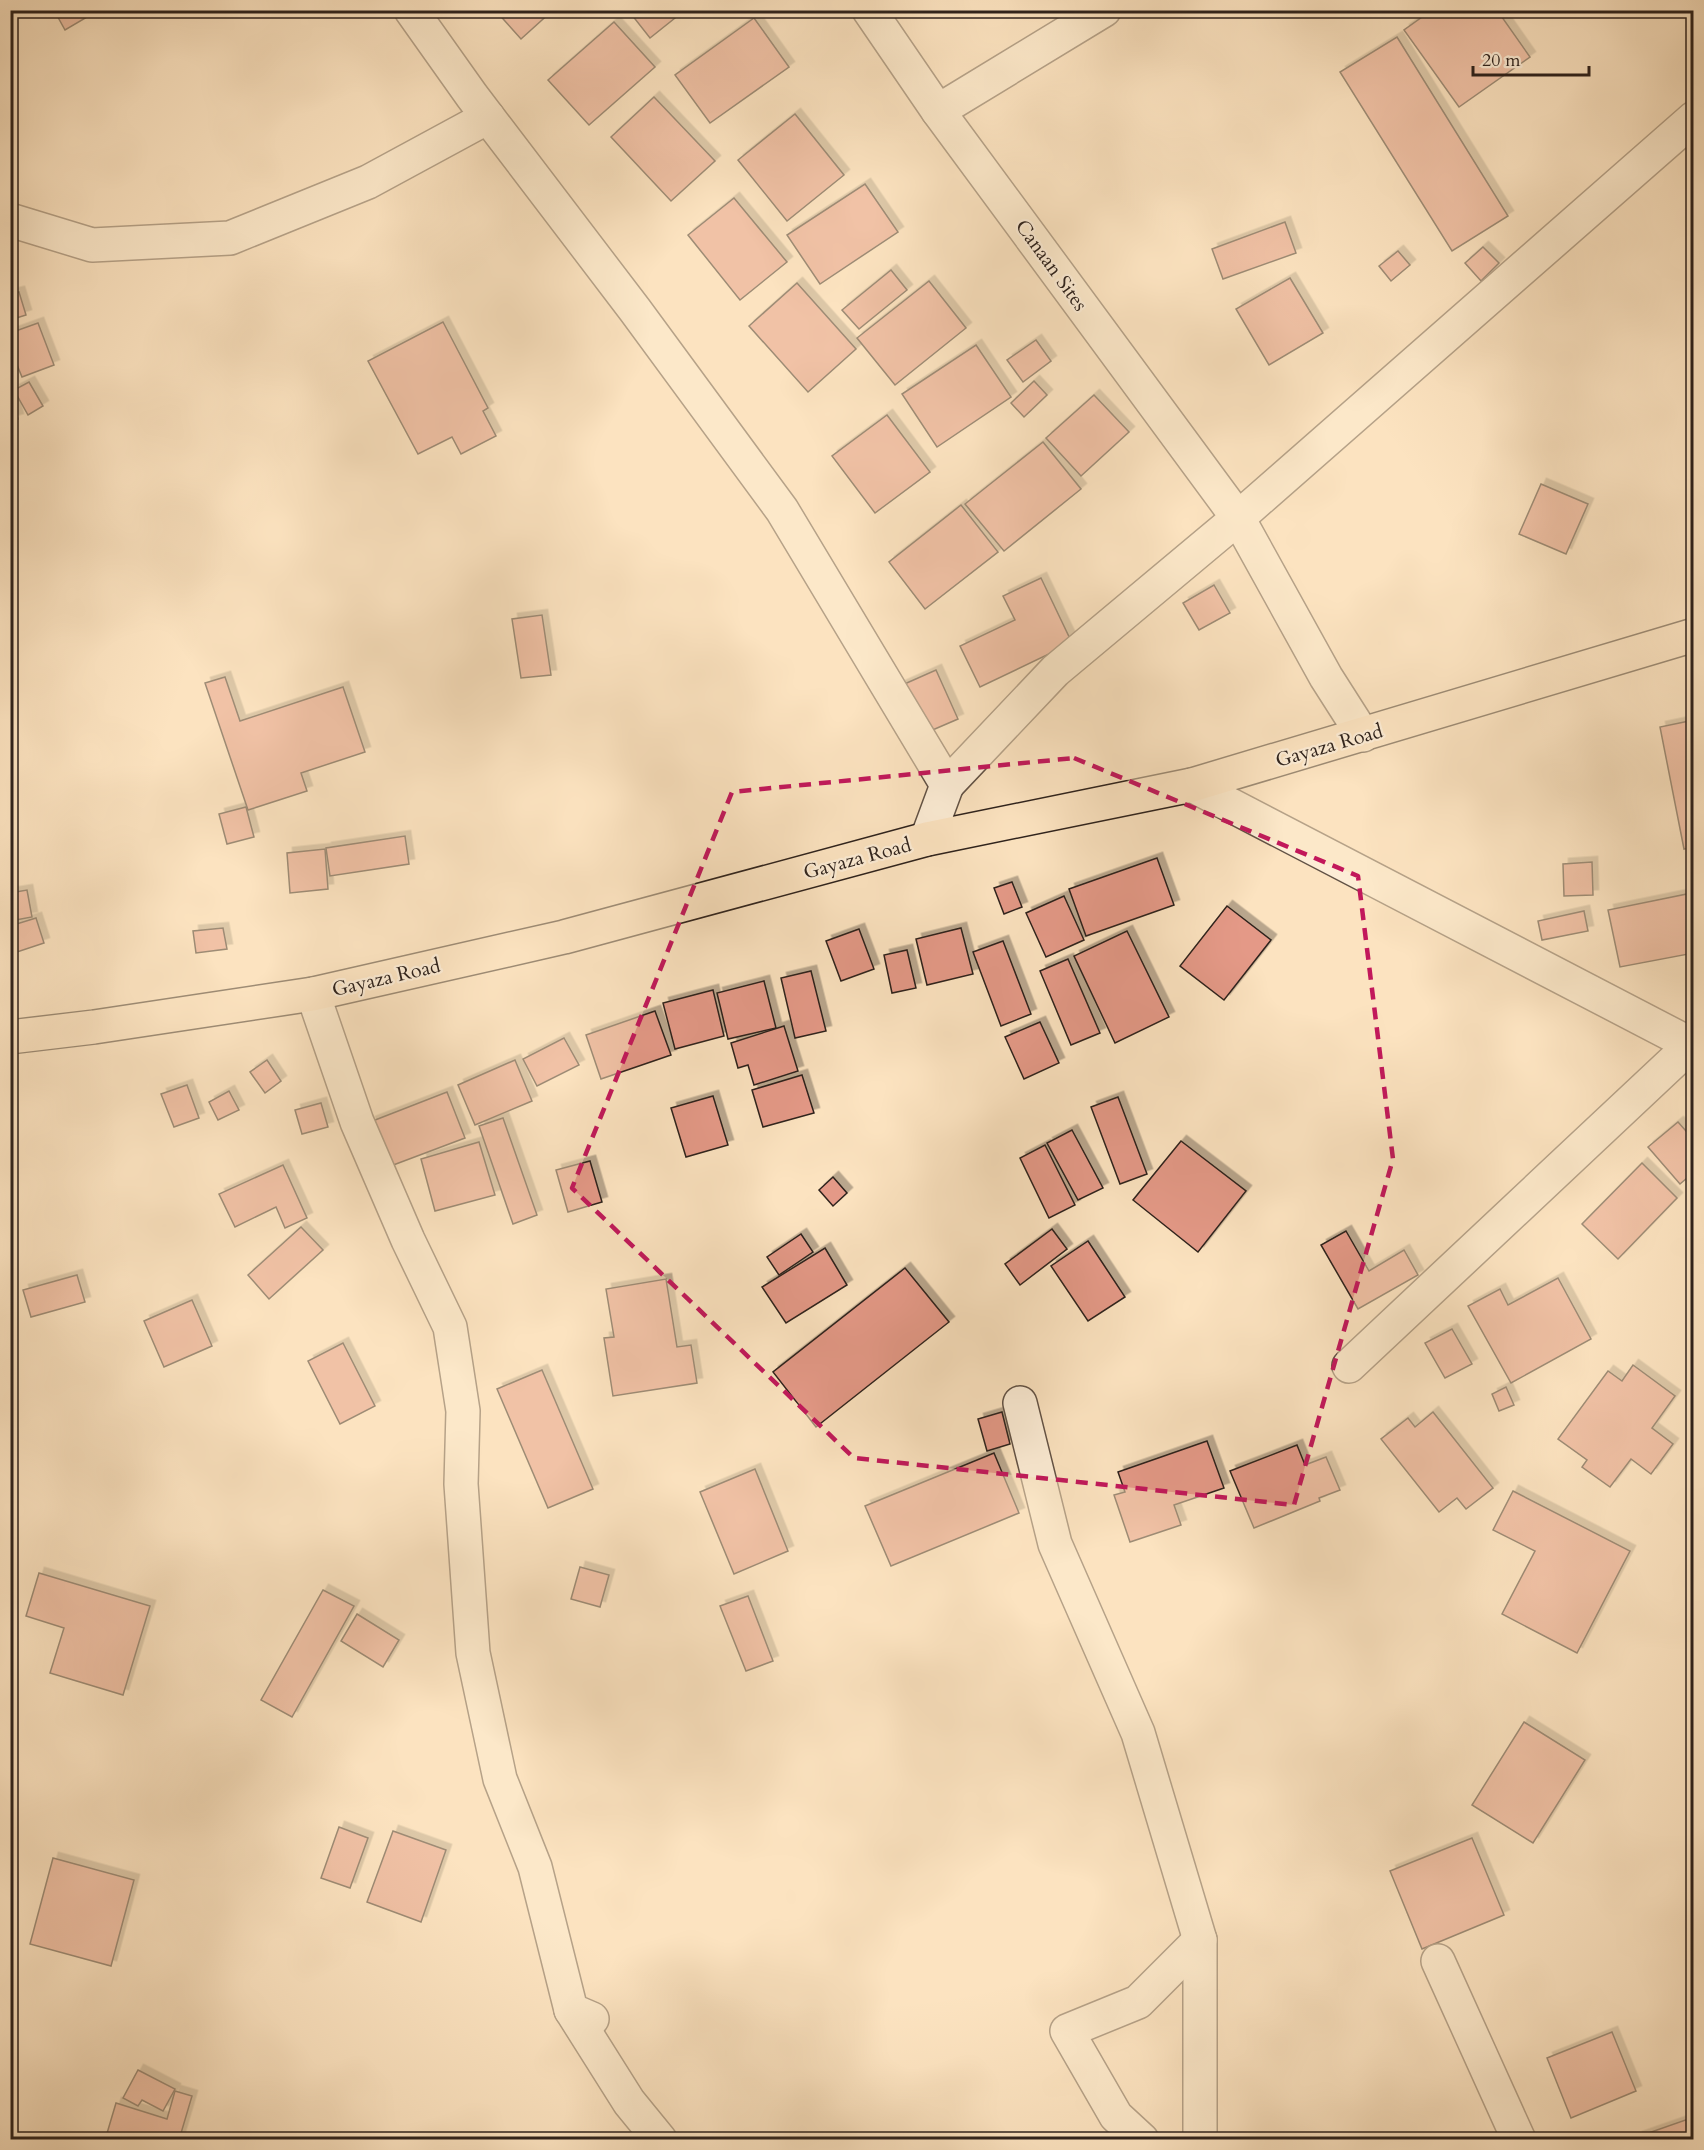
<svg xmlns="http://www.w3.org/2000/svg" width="1704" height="2150" font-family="Cardo,serif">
	<defs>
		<filter id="shadow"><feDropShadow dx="5.5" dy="-5.5" stdDeviation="0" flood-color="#0004"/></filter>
	</defs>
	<rect width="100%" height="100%" fill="#fce3c0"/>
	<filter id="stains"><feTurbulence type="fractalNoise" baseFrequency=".00333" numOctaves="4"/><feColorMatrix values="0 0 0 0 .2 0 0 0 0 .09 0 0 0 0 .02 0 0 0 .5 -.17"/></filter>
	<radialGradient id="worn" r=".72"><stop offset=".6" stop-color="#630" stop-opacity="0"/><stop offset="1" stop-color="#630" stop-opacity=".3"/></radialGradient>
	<g fill="#e49987" stroke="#2e221c" stroke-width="1.5" filter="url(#shadow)">
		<path d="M54 10H99L65 30Z"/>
		<path d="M495 10H553L521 39Z"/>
		<path d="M628 10H685L650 38Z"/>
		<path d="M1432 10H1497L1530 57 1459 107 1404 30Z"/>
		<path d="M754 18 789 67 710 123 675 75Z"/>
		<path d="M614 22 655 67 589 125 548 80Z"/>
		<path d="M1397 37 1508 216 1452 251 1340 72Z"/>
		<path d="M654 97 715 161 671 201 611 137Z"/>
		<path d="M795 114 844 175 787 221 738 160Z"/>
		<path d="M865 184 898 232 820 284 787 235Z"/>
		<path d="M734 198 787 262 740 300 688 235Z"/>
		<path d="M1285 222 1296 253 1223 279 1212 249Z"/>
		<path d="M1483 247 1499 263 1481 281 1465 263Z"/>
		<path d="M1398 251 1410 265 1391 281 1379 266Z"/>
		<path d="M891 270 907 290 859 329 842 310Z"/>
		<path d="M1290 278 1323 333 1269 365 1236 309Z"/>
		<path d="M929 281 966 328 895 385 857 338Z"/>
		<path d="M797 283 856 349 808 392 749 326Z"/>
		<path d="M19 292 26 315 10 320V294Z"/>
		<path d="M443 322 488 408 483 411 496 436 461 454 452 437 418 454 368 361Z"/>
		<path d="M38 323 54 365 22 377 10 348V333Z"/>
		<path d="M1036 340 1051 361 1023 382 1007 360Z"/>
		<path d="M976 345 1011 397 937 447 902 394Z"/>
		<path d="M1034 381 1047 395 1024 417 1011 403Z"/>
		<path d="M29 382 43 406 28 415 14 390Z"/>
		<path d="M10 391 18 419 10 421Z"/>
		<path d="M1094 395 1129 432 1081 476 1046 438Z"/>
		<path d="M887 415 930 472 875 513 832 456Z"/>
		<path d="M1043 442 1081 489 1004 551 965 504Z"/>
		<path d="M1541 484 1588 504 1566 554 1519 534Z"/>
		<path d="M961 505 998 552 925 609 889 562Z"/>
		<path d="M1041 578 1072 643 980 687 960 646 1015 620 1003 596Z"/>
		<path d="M1214 585 1230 613 1199 630 1183 603Z"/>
		<path d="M542 615 551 675 521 678 512 619Z"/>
		<path d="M936 670 958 719 921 735 900 686Z"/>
		<path d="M225 677 240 721 343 687 365 752 301 773 307 791 248 810 205 683Z"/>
		<path d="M1694 720V847L1684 849 1660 727Z"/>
		<path d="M246 807 254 837 227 844 219 814Z"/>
		<path d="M405 836 409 864 330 876 326 848Z"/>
		<path d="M325 849 328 889 290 893 287 853Z"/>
		<path d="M1157 858 1174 905 1086 936 1069 889Z"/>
		<path d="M1592 862 1593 895 1564 896 1563 864Z"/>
		<path d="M1012 882 1022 907 1004 914 994 888Z"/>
		<path d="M27 890 32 917 10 921V893Z"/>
		<path d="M1687 894 1694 925V953L1620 967 1608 910Z"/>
		<path d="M1064 896 1084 940 1046 957 1026 913Z"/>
		<path d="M1227 906 1271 940 1224 1000 1180 966Z"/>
		<path d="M1584 911 1588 931 1542 940 1538 921Z"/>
		<path d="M36 918 44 943 11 954 10 926Z"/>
		<path d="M223 928 227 949 196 953 193 931Z"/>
		<path d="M961 928 973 974 927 985 916 939Z"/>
		<path d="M859 929 874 969 841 981 826 941Z"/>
		<path d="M1127 931 1169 1017 1115 1043 1074 956Z"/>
		<path d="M1003 941 1031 1014 1001 1026 973 952Z"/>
		<path d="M907 950 916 988 892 993 884 955Z"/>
		<path d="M1068 959 1100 1033 1071 1045 1040 971Z"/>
		<path d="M811 971 826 1031 795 1038 781 978Z"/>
		<path d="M764 981 776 1028 728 1039 717 993Z"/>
		<path d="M713 990 724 1036 675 1049 663 1003Z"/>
		<path d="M655 1011 671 1055 601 1079 586 1035Z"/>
		<path d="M1040 1022 1059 1063 1024 1079 1005 1037Z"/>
		<path d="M784 1026 798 1071 754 1085 748 1065 738 1068 731 1043Z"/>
		<path d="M564 1038 579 1065 537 1086 523 1059Z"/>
		<path d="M267 1060 281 1081 265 1093 250 1072Z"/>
		<path d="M515 1060 532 1101 475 1125 458 1085Z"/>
		<path d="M802 1075 814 1113 763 1127 752 1090Z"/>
		<path d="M187 1085 199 1118 174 1127 161 1094Z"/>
		<path d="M229 1091 239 1110 218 1120 209 1102Z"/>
		<path d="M447 1092 465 1138 388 1167 370 1122Z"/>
		<path d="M713 1096 728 1145 686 1157 671 1108Z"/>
		<path d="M1118 1097 1147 1174 1120 1184 1091 1107Z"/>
		<path d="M321 1103 328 1127 302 1134 295 1110Z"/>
		<path d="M503 1118 537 1215 513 1224 479 1126Z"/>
		<path d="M1678 1122 1694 1140V1172L1680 1184 1648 1147Z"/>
		<path d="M1072 1130 1103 1188 1078 1200 1047 1143Z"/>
		<path d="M1181 1141 1246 1191 1198 1252 1133 1200Z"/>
		<path d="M479 1142 495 1195 435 1211 421 1159Z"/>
		<path d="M1045 1145 1075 1205 1049 1218 1020 1158Z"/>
		<path d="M590 1161 602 1202 568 1212 556 1170Z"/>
		<path d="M1642 1163 1677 1198 1618 1259 1582 1224Z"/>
		<path d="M283 1165 307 1218 285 1228 276 1207 235 1227 219 1194Z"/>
		<path d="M833 1177 847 1193 833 1206 819 1190Z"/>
		<path d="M301 1227 323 1250 269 1299 248 1275Z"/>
		<path d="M1052 1229 1067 1249 1020 1285 1005 1264Z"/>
		<path d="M1346 1231 1369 1271 1404 1250 1418 1275 1358 1309 1321 1245Z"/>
		<path d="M801 1234 813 1252 779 1275 767 1257Z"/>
		<path d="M1088 1241 1125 1297 1088 1321 1051 1266Z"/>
		<path d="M825 1248 847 1285 786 1323 762 1287Z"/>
		<path d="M905 1268 949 1322 816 1427 773 1372Z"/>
		<path d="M77 1275 85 1302 31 1317 23 1290Z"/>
		<path d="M1558 1278 1591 1339 1511 1383 1468 1306 1500 1289 1508 1305Z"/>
		<path d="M666 1279 677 1347 691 1345 697 1383 613 1396 604 1338 614 1337 606 1289Z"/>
		<path d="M192 1300 212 1346 164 1367 144 1321Z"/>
		<path d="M1452 1329 1472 1364 1445 1378 1425 1343Z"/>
		<path d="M343 1343 375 1406 340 1424 308 1361Z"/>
		<path d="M1633 1365 1675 1396 1652 1428 1673 1444 1651 1474 1631 1459 1610 1487 1582 1467 1587 1460 1558 1439 1608 1371 1622 1381Z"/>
		<path d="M542 1370 593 1489 548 1508 497 1389Z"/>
		<path d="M1506 1387 1514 1405 1499 1411 1492 1394Z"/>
		<path d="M1002 1412 1010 1444 987 1451 978 1419Z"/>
		<path d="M1433 1412 1493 1488 1466 1509 1457 1498 1439 1512 1381 1439 1408 1418 1415 1427Z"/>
		<path d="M1207 1441 1224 1488 1174 1505 1181 1525 1130 1542 1114 1495 1125 1492 1118 1472Z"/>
		<path d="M1297 1445 1305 1465 1326 1457 1340 1490 1319 1498 1320 1501 1254 1528 1230 1471Z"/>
		<path d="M994 1453 1019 1513 891 1566 865 1506Z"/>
		<path d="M755 1469 788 1551 734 1574 700 1492Z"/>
		<path d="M1513 1491 1630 1551 1577 1653 1502 1614 1535 1551 1493 1530Z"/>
		<path d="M580 1567 609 1575 600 1607 571 1599Z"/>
		<path d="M39 1573 150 1606 123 1695 50 1673 64 1628 26 1616Z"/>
		<path d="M323 1590 354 1606 292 1717 261 1700Z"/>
		<path d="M748 1596 773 1661 746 1671 720 1606Z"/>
		<path d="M357 1614 399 1640 383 1667 341 1641Z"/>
		<path d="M1524 1722 1585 1760 1533 1843 1472 1805Z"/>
		<path d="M339 1827 368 1838 350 1888 321 1878Z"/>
		<path d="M393 1831 446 1850 421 1922 367 1902Z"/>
		<path d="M1472 1838 1504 1915 1422 1949 1390 1871Z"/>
		<path d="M53 1858 134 1880 111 1966 30 1944Z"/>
		<path d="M1612 2032 1636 2091 1571 2118 1547 2058Z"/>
		<path d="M138 2070 175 2089 163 2111 142 2100 138 2106 123 2098Z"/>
		<path d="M175 2091 192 2096 179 2140H105L116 2103 167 2119Z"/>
		<path d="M1694 2117V2140H1638L1637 2137Z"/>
	</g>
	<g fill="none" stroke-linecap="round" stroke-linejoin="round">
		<g stroke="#625245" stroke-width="36">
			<g id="minor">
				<path d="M411 10 472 96 635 310 782 510 947 785 927 839"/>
				<path d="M869 10 938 111 1238 518 1326 677 1363 735"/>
				<path d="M938 111 1104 10"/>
				<path d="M10 220 92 245 230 238 368 182 488 117"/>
				<path d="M947 785 1055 671 1238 518 1694 118"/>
				<path d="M1192 785 1694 1046"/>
				<path d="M313 994 357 1122 408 1240 450 1327 463 1411 461 1484 473 1653 500 1779 535 1867 571 2010 592 2019"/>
				<path d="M1349 1366 1691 1045"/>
				<path d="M1020 1403 1055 1544 1138 1733 1200 1940V2140"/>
				<path d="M1438 1961 1519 2140"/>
				<path d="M571 2010 629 2102 660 2140"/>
				<path d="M1142 2140 1116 2116 1067 2031 1138 2002 1200 1940"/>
			</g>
		</g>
		<g stroke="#2e221c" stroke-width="36">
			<path id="major" d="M10 1037 94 1027 313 994 564 937 927 839 1192 785 1694 635"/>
		</g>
		<use href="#minor" stroke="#fdedd6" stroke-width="33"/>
		<use href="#major" stroke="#fce3c0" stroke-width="33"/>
	</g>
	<path d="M0 0H1704V2150H0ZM1074 758 1358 876 1393 1159 1294 1505 854 1458 572 1188 732 792Z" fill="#fce3c0" fill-opacity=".55" fill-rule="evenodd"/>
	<path fill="none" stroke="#c2185b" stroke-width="4.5" stroke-dasharray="12 8" stroke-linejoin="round" d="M1074 758 1358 876 1393 1159 1294 1505 854 1458 572 1188 732 792Z"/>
	<g text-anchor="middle" stroke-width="4.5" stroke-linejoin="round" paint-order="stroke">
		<g font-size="20" fill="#2e221c" stroke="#fdedd6">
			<text transform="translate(1052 265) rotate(54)" y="7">Canaan Sites</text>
			<text transform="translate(1329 745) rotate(-16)" y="7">Gayaza Road</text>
			<text transform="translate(857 858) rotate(-15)" y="7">Gayaza Road</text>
			<text transform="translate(386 977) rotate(-13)" y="7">Gayaza Road</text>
		</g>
	</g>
	<rect width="1704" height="2150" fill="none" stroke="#fce3c0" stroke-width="36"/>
	<rect x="12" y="12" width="1680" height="2126" fill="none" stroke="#2e221c" stroke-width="3"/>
	<rect x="18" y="18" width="1668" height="2114" fill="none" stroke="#2e221c" stroke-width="1.5"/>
	<path d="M1473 66v9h116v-9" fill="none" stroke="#2e221c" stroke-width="3"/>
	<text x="1482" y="66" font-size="18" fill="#2e221c" stroke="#fdedd6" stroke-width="4.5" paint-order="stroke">20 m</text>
	<rect width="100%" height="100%" filter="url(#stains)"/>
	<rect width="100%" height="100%" fill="url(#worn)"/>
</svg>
